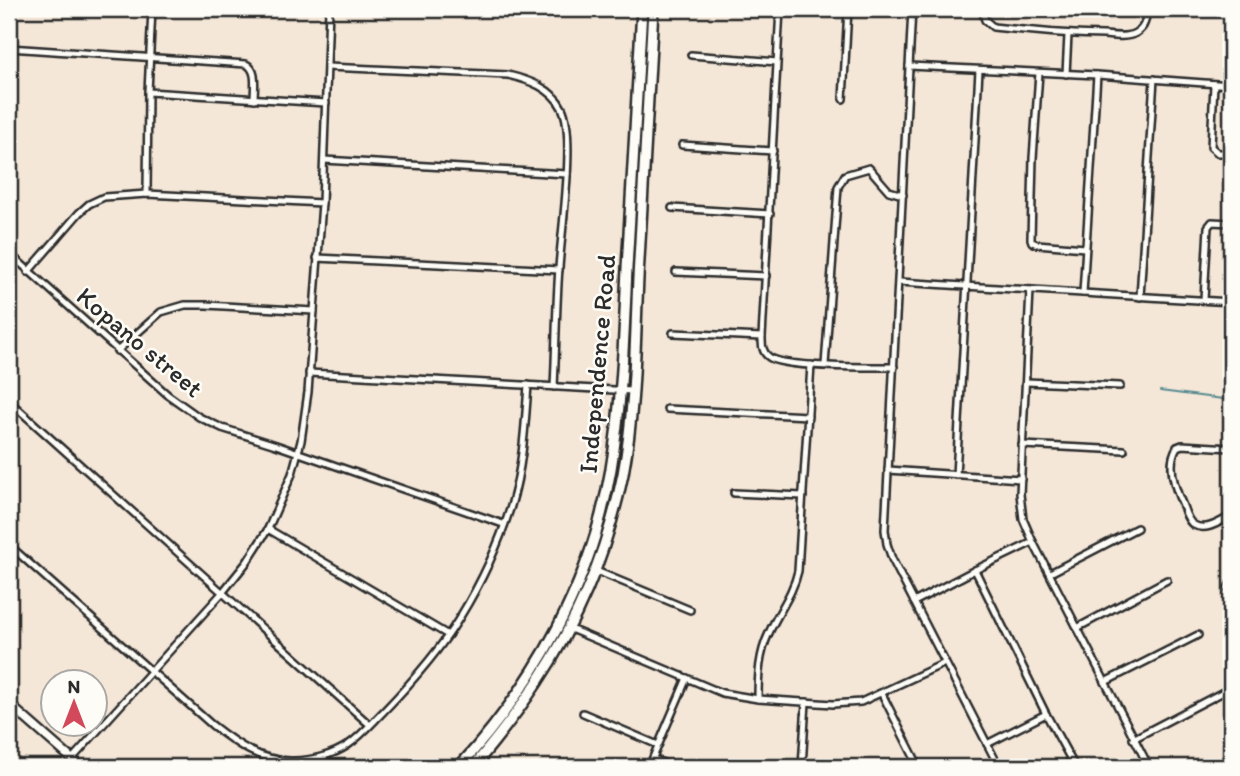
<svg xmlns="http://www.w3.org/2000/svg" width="1240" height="776" font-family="Itim,sans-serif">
	<rect width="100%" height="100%" fill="#f4e7d8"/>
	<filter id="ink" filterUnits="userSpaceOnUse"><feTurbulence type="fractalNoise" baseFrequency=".0143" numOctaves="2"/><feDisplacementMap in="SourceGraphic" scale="14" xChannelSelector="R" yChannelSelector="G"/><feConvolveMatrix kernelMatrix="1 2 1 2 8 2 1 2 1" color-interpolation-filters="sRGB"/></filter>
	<g filter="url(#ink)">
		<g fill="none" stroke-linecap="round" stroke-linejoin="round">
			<path stroke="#5a8b90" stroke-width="2" d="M1160 391 1231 400"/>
			<g stroke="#2b2b2b" stroke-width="10">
				<g id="minor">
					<path d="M780 9 762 337C762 345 762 352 769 357 783 368 871 367 894 367"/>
					<path d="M912 9 885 530 887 544 892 559 999 767"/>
					<path d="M982 9 985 20 993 27C1030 31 1067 35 1104 35 1114 36 1127 38 1136 33 1146 27 1146 18 1146 9"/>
					<path d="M9 48 246 64C258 70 254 87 254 99"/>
					<path d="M691 55 777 62"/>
					<path d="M909 66 1097 75 1231 85"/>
					<path d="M327 67 508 75C529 80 552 88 562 108 576 135 561 234 559 268 556 308 556 347 554 387"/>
					<path d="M1039 73 1033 158 1031 239 1032 242 1037 244 1085 248"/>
					<path d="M1066 74 1068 35"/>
					<path d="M1214 84 1211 147 1218 153H1231"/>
					<path d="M148 92 326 103"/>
					<path d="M843 99 848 9"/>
					<path d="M682 145 773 151"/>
					<path d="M324 160 567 174"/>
					<path d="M147 194 148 92 152 9"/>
					<path d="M672 208 770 214"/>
					<path d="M9 253 168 395 199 417 222 428 276 445 503 524"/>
					<path d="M317 258 559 270"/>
					<path d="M28 272 79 213 89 204 104 197 147 194 322 203"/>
					<path d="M676 272 766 276"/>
					<path d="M899 282 1231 302"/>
					<path d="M1030 290 1020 494 1023 519 1033 542 1149 767"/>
					<path d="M1083 293 1097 75"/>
					<path d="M1140 297 1154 79"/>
					<path d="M1204 300 1208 227 1212 222 1231 223"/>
					<path d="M673 333 762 337"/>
					<path d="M117 351 161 312 185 305H206L314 311"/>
					<path d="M825 365 838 187 845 175 869 168 889 191 903 195"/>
					<path d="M309 373 632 391"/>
					<path d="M1026 382 1120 386"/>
					<path d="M9 401 370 725"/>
					<path d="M667 409 808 416"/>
					<path d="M1022 445 1124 450"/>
					<path d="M1231 448 1182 445 1177 447C1166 465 1175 489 1183 506 1185 512 1188 522 1194 525 1206 532 1221 521 1231 516"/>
					<path d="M888 470 1021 479"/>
					<path d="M956 475 979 70"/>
					<path d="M734 493 803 496"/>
					<path d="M268 529 448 635"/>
					<path d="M9 545 212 725C236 744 261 762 293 761 312 761 333 755 348 745 361 736 372 723 383 712 411 683 439 652 460 617 481 583 499 544 511 506 523 466 525 426 528 385"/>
					<path d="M594 570 690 610"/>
					<path d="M975 570 1046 714 1075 767"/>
					<path d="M1050 573 1137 528"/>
					<path d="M1231 582 1228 588 1231 597"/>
					<path d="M914 602 975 570 1033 542"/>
					<path d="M568 628 722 693 758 699 833 704 861 702 945 663"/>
					<path d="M1077 628 1167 580"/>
					<path d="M1105 682 1198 635"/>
					<path d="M882 694 919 767"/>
					<path d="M758 699C758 676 759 654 769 633 778 612 793 594 798 571L811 365"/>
					<path d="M583 713 658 745"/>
					<path d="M1133 739 1227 690"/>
					<path d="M987 744 1046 714"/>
					<path d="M72 759 222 593 247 562 268 529 292 474 301 441 308 392 322 203 329 9"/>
					<path d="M654 759 673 767"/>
					<path d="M649 767 687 678"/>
					<path d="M802 767 806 702"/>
					<path d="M1216 767 1231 759"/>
				</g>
			</g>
			<g stroke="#2b2b2b" stroke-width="12">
				<path id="tertiary" d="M9 704 81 767"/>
			</g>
			<g stroke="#2b2b2b" stroke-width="14">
				<g id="primary">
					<path d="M459 767C537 681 591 585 611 469 622 403 624 335 627 268 632 182 637 95 642 9"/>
					<path d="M473 767C520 711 558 658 587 590 603 553 615 513 623 474 635 410 635 343 638 278 643 188 648 99 653 9"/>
				</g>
			</g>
			<use href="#minor" stroke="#fdfcf7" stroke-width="5"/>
			<use href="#tertiary" stroke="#fdfcf7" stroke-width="7"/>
			<use href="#primary" stroke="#fdfcf7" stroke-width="9"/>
		</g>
	</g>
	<g text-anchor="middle" stroke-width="5" stroke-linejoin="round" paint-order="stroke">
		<g font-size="26" fill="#2b2b2b" stroke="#fdfcf7">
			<text transform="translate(140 342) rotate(40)" y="9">Kopano street</text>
			<text transform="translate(597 364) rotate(-85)" y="9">Independence Road</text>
		</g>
	</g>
	<rect width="1240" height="776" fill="none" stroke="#fdfcf7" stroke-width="35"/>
	<rect x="18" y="18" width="1205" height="741" fill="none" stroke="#2b2b2b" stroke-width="2.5" filter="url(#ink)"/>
	<g transform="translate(74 703)"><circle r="33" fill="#fdfcf7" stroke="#a9a8a5" stroke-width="2"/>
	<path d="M0-5L12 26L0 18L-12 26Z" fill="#d1495b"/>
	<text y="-10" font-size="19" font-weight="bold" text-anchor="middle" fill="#2b2b2b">N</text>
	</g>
</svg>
